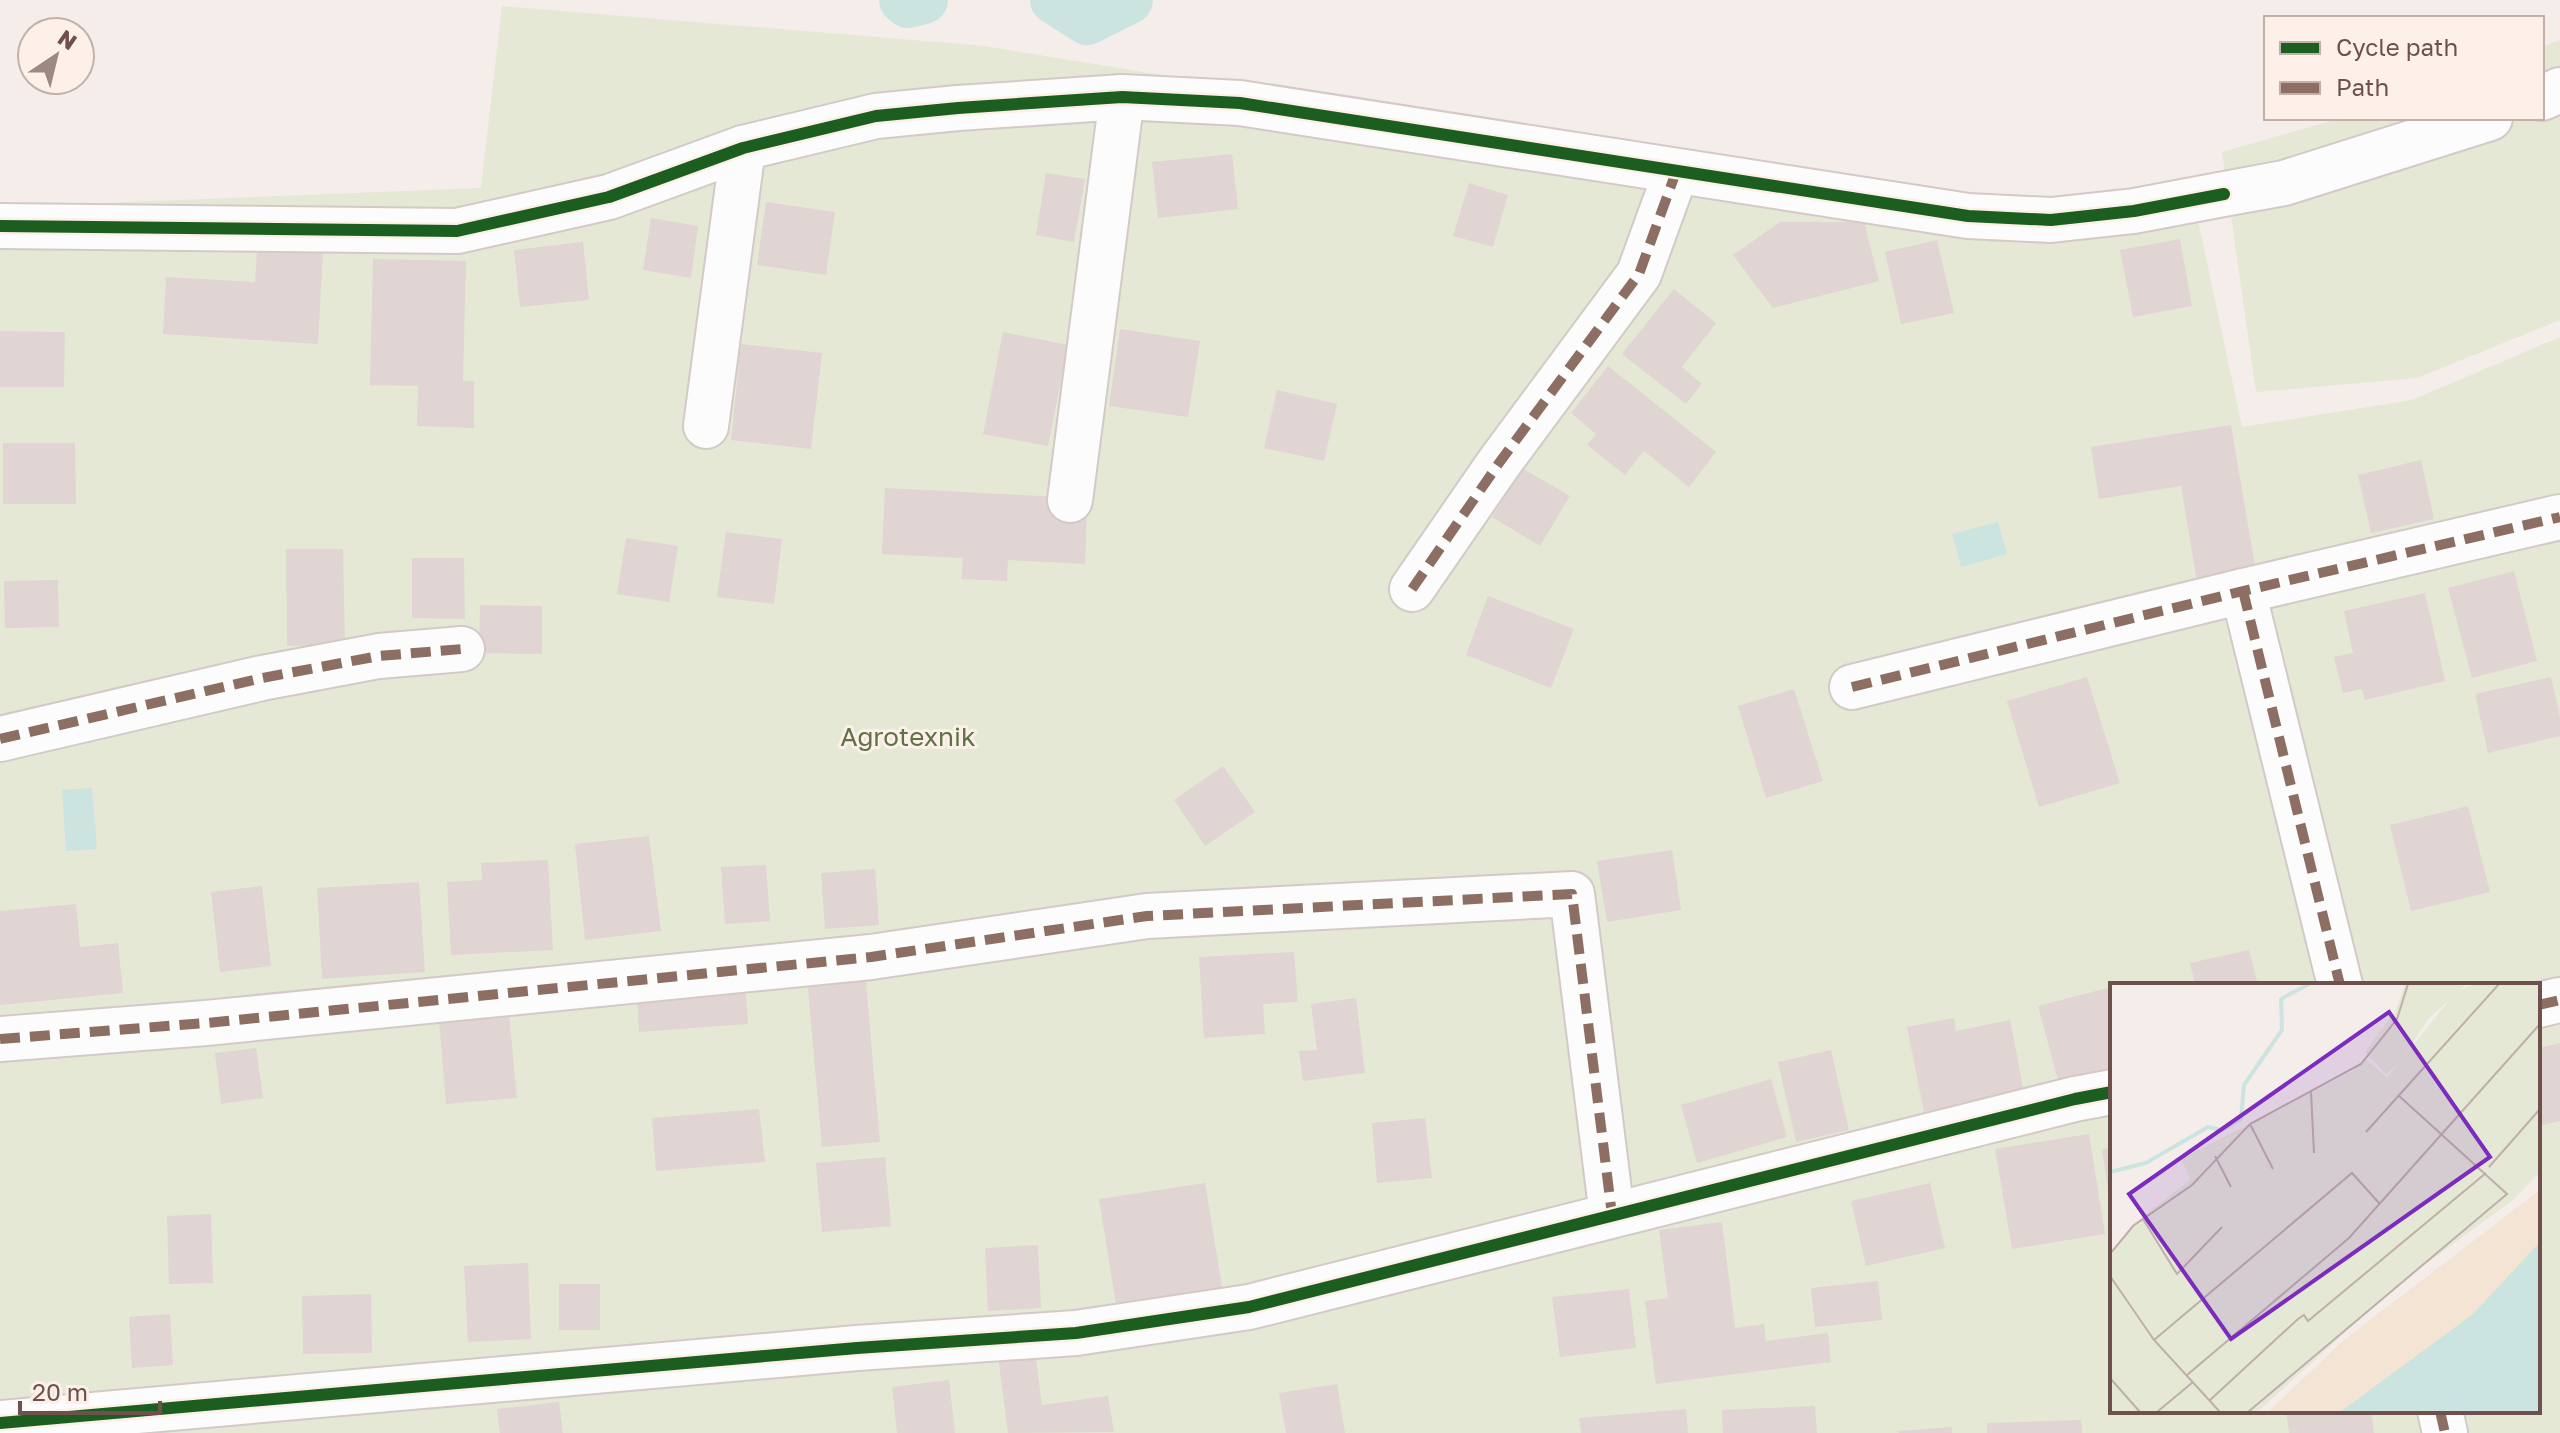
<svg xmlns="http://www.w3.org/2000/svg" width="2560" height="1433" font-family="'Golos Text',sans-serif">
	<rect width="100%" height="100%" fill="#f4ede9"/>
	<g fill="#e5e8d5" fill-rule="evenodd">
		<path d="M502 6 984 46 2051 220 2192 192 2242 427 2412 400 2560 337V1433H0V207L481 188ZM2112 985H2538V1411H2112Z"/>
		<path d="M2560 40V320L2417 378 2256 392 2222 152 2341 118H2542V47Z"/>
	</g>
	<g fill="#cce4e0">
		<path d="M1998 522 2007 554 1961 567 1952 534Z"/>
		<path d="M92 788 97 849 66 851 62 790Z"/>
	</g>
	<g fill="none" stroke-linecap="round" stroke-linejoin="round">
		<g stroke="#cce4e0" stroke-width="48">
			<path d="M903 0 908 4 924 0"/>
			<path d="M1054 0 1087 21 1129 0"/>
		</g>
	</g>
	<g fill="#e0d5d2">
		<path d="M1232 154 1238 209 1158 218 1152 162Z"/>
		<path d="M1046 173 1085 179 1074 242 1036 235Z"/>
		<path d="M1469 183 1508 195 1493 247 1453 236Z"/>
		<path d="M766 202 835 212 826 275 757 265Z"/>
		<path d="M651 218 698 226 691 278 643 270Z"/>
		<path d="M1780 222H1864L1879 281 1773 308 1733 255Z"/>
		<path d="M2180 239 2192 306 2133 317 2120 250Z"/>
		<path d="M1937 240 1954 313 1901 324 1885 252Z"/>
		<path d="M583 242 589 300 520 307 514 250Z"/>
		<path d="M257 249 323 252 318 344 163 334 166 277 255 282Z"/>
		<path d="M373 259 466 261 463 381H474V428L417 426 418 386 370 385Z"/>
		<path d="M1674 289 1716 323 1682 367 1702 384 1686 404 1622 354Z"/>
		<path d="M1120 329 1200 341 1188 417 1109 406Z"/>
		<path d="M0 331 65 332 64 387H0Z"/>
		<path d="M1003 332 1068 345 1048 446 983 434Z"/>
		<path d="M741 344 822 353 811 449 731 440Z"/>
		<path d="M1608 366 1716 452 1689 487 1644 451 1625 475 1587 445 1596 434 1571 413Z"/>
		<path d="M1277 390 1337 404 1324 461 1264 448Z"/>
		<path d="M2231 425 2257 578 2198 587 2181 486 2099 499 2091 447Z"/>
		<path d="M3 443H75L76 504H3Z"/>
		<path d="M2421 460 2434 519 2371 533 2358 475Z"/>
		<path d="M1522 468 1570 496 1540 546 1492 517Z"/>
		<path d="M885 488 1060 497 1087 508 1085 564 1008 560 1007 581 961 579 963 558 882 554Z"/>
		<path d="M726 532 782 539 774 604 717 597Z"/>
		<path d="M626 538 678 546 669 602 617 594Z"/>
		<path d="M286 549H343L345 645 287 646Z"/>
		<path d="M412 558H464L465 619 412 618Z"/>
		<path d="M2514 571 2537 661 2472 678 2448 588Z"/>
		<path d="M58 580 59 627 5 628 4 581Z"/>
		<path d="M2425 593 2445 681 2365 700 2362 689 2343 693 2334 657 2353 653 2344 611Z"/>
		<path d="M1488 596 1574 629 1551 688 1466 655Z"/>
		<path d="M480 605 542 606V654L479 653Z"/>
		<path d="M2087 677 2120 783 2039 807 2007 701Z"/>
		<path d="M2551 677 2560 717V736L2488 753 2475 694Z"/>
		<path d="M1794 689 1823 781 1766 798 1738 706Z"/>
		<path d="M1223 766 1255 812 1205 846 1174 800Z"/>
		<path d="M2468 806 2490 892 2411 911 2390 825Z"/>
		<path d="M649 836 661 931 585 940 575 844Z"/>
		<path d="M1672 850 1681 910 1607 922 1597 861Z"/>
		<path d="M548 860 553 950 451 955 447 882 482 880 481 863Z"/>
		<path d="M766 865 770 921 725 924 721 867Z"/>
		<path d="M875 869 879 925 825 929 821 873Z"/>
		<path d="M419 882 425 972 322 979 317 888Z"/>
		<path d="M262 886 271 966 220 972 211 892Z"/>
		<path d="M76 904 80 947 118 943 123 993 0 1005V911Z"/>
		<path d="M2249 950 2258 985H2195L2190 963Z"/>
		<path d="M1294 952 1298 1002 1263 1004 1265 1034 1204 1038 1199 957Z"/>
		<path d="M865 972 880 1142 822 1147 807 977Z"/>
		<path d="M745 984 748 1024 639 1032 637 991Z"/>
		<path d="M2112 987V1082L2062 1095 2038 1006Z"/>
		<path d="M1356 998 1365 1073 1303 1081 1299 1051 1317 1050 1311 1004Z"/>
		<path d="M509 1014 517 1098 446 1104 439 1020Z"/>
		<path d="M1954 1018 1956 1031 2010 1020 2024 1092 1924 1112 1907 1027Z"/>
		<path d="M2560 1043V1121L2538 1126V1048Z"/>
		<path d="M256 1048 263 1098 221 1104 215 1053Z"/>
		<path d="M1831 1050 1849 1130 1796 1142 1778 1062Z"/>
		<path d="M1771 1079 1787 1137 1697 1163 1681 1105Z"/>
		<path d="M759 1109 765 1162 656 1171 652 1118Z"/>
		<path d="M1425 1118 1432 1178 1377 1183 1372 1123Z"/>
		<path d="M2089 1134 2105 1234 2012 1249 1995 1149Z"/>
		<path d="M2112 1148V1202H2110L2102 1149Z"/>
		<path d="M885 1157 891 1226 822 1232 816 1163Z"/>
		<path d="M1205 1183 1223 1293 1117 1310 1099 1199Z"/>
		<path d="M1930 1183 1945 1248 1866 1266 1851 1201Z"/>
		<path d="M211 1214 213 1283 169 1284 167 1216Z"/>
		<path d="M1722 1222 1735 1328 1764 1324 1766 1341 1828 1333 1831 1362 1656 1384 1645 1301 1668 1298 1659 1230Z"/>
		<path d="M1038 1245 1041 1308 988 1311 985 1248Z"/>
		<path d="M528 1263 531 1339 468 1342 464 1266Z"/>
		<path d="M1878 1281 1882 1320 1815 1327 1811 1288Z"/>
		<rect x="559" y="1284" width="41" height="46"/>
		<path d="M1629 1289 1636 1348 1560 1357 1552 1297Z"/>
		<path d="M371 1294 372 1353 303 1354 302 1296Z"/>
		<path d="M170 1314 173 1365 132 1368 129 1317Z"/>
		<path d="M1035 1352 1042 1405 1108 1396 1114 1432 1008 1433 998 1356Z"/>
		<path d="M949 1380 955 1433H897L892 1387Z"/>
		<path d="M1337 1384 1345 1433H1286L1279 1393Z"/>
		<path d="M559 1402 563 1433H500L497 1409Z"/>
		<path d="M1815 1406 1817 1433H1723L1722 1410Z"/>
		<path d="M1686 1409 1688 1433H1581L1579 1418Z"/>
		<path d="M2286 1411H2371L2374 1433H2289Z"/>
		<path d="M2081 1420 2082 1433H1987V1423Z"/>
		<path d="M1952 1427V1433H1899L1898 1431Z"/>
	</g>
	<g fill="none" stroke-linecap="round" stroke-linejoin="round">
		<g stroke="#d3cac7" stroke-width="48">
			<g id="minor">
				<path d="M2542 98 2560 90"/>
				<path d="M0 226 457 231 609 197 743 148 876 116 958 108 1122 97 1240 103 1968 216 2051 220 2134 211 2224 194 2284 183 2490 118"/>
				<path d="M706 426 743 148"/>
				<path d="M1070 500 1122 97"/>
				<path d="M1412 589 1499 463 1639 274 1676 172"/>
				<path d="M2243 591 2340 985"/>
				<path d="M1852 687 2243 591 2560 517"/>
				<path d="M0 739 262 678 379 656 462 649"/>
				<path d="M2538 1005 2560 1000"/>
				<path d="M0 1039 206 1023 871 957 1147 916 1572 894 1612 1215"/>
				<path d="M2440 1411 2445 1433"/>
				<path d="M0 1423 857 1348 1076 1333 1249 1307 2075 1099 2112 1092"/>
			</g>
		</g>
		<use href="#minor" stroke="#fdfcfc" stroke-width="44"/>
		<g stroke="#8d6e63" stroke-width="10" stroke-dasharray="20 10" stroke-linecap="butt">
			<path d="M1412 589 1499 463 1639 274 1676 172"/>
			<path d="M2243 591 2340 985"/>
			<path d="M1852 687 2243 591 2560 517"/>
			<path d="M0 739 262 678 379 656 462 649"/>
			<path d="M2538 1005 2560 1000"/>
			<path d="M0 1039 206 1023 871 957 1147 916 1572 894 1612 1215"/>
			<path d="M2440 1411 2445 1433"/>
		</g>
		<g stroke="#fcf0e9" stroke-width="17">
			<g id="cycleway">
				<path d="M0 226 457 231 609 197 743 148 876 116 958 108 1122 97 1240 103 1968 216 2051 220 2134 211 2224 194"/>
				<path d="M0 1423 857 1348 1076 1333 1249 1307 2075 1099 2112 1092"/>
			</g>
		</g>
		<use href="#cycleway" stroke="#1b5e20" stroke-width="12"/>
	</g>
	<g text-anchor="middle" stroke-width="6" stroke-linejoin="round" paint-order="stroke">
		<g font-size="26" fill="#5e7247" stroke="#fcf0e9">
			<text x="908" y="746">Agrotexnik</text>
		</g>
	</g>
	<g transform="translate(2110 983)">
		<rect width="430" height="430" fill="#f4ede9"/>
		<path d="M295 1H357L319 35 291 78 276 91 255 69 286 27ZM362 1H430V189L403 217 291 299 147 429H0V275L22 242 81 196 71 176 243 88 255 75 277 95 343 12Z" fill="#e5e8d5"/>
		<path d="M430 207V429H158L234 357Z" fill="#f4e4d4"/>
		<path d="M430 259V429H230L363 331Z" fill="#cce4e0"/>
		<path fill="none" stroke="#cce4e0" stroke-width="4" d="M0 189 36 180 98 144 112 147 131 136 134 102 172 47 171 16 199 1"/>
		<path fill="none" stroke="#beafab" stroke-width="2" d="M201 109 204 170M140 141 163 186M256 149 389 1M105 173 121 204M379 184 430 126M33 236 67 291 112 244M0 271 23 243 82 202 140 141 251 81 287 36 298 1M0 293 44 357 110 429M44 357 242 190 269 220M77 392 239 255 430 41M0 395 30 429M99 418 188 336 194 332 198 338 376 190M47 429 83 399M138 429 397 211 288 112"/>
		<path fill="#7b2cbf" fill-opacity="0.15" stroke="#7b2cbf" stroke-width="4" d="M279 29 380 174 121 356 19 211Z"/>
		<rect width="430" height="430" fill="none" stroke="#6e514d" stroke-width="4"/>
	</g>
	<rect x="2264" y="16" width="280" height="104" fill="#fcf0e9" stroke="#c3b0ab" stroke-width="2"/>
	<rect x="2280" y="42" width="40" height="12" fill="#1b5e20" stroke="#c3b0ab" stroke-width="2"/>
	<text x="2336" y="56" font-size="24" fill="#6e514d">Cycle path</text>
	<rect x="2280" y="82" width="40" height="12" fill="#8d6e63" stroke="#c3b0ab" stroke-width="2"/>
	<text x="2336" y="96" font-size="24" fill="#6e514d">Path</text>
	<g transform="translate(56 56) rotate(35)"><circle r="38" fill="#fcf0e9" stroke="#c3b0ab" stroke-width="2"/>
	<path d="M0-6L14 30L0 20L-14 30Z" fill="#9d8884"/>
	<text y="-12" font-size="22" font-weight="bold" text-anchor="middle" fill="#6e514d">N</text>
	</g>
	<path d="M20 1401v12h140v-12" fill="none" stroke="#6e514d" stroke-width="4"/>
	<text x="32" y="1401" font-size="24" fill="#6e514d" stroke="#fcf0e9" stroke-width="6" paint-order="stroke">20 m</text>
</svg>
